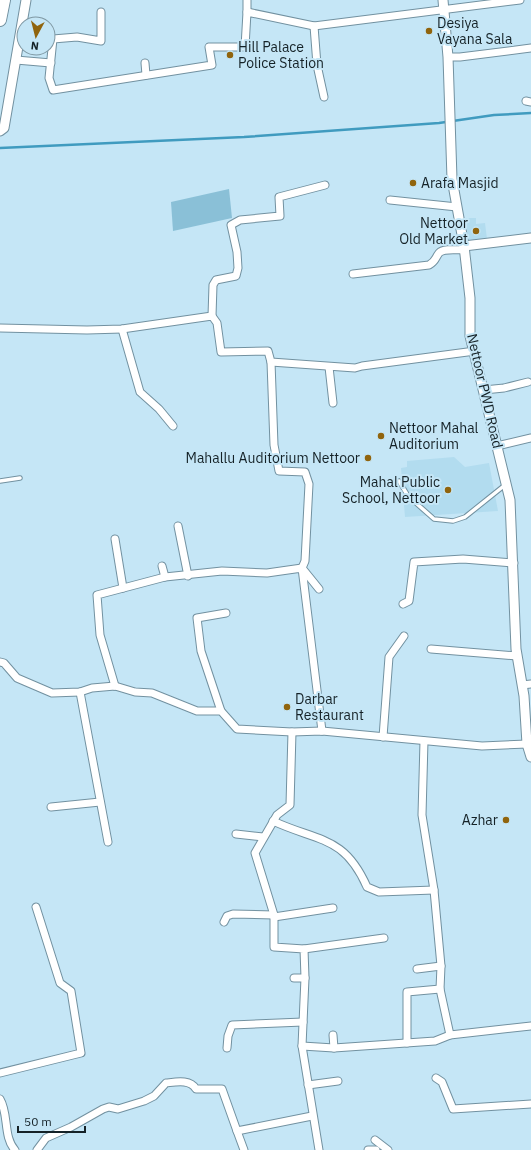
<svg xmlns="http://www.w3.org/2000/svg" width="531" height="1150" font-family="'IBM Plex Sans',sans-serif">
	<rect width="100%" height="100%" fill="#c5e6f6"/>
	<g fill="#b2dcef">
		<path d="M466 218H476V224L485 223 487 239 468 240Z"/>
		<path d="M454 457 465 467 489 463 498 511 405 517 401 468 407 467V461Z"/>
	</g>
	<path fill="#8ac0d7" d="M229 189 232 218 173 231 171 202Z"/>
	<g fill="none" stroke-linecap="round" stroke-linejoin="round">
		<path stroke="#409bbf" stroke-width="2.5" d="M0 148 244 137 439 123 494 115 531 113"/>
		<g stroke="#7291a0" stroke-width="5.5">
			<g id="service">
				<path d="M0 481 20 478"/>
				<path d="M399 481 408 496 434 519 453 521 465 517 505 485"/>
			</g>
		</g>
		<g stroke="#7291a0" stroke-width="9">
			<g id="minor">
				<path d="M247 0V12"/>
				<path d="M314 26 317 65 324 97"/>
				<path d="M48 39H53L49 78 53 90 212 65 209 47H245L247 12 314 26 520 0"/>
				<path d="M53 39 77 37 101 41V12"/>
				<path d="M448 57H460L531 48"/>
				<path d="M16 60 51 63"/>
				<path d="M145 63 146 75"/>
				<path d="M526 101 531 102"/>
				<path d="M390 200 457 207"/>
				<path d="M353 274 429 265C436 261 435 258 439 253 443 248 458 250 465 250"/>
				<path d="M212 316 213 285 216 280 236 276 238 268 237 252 231 225 240 220 280 216 279 197 325 185"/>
				<path d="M0 328 87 330 122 329 212 316 217 323 221 352 268 351 271 362 355 368 362 366 475 351"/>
				<path d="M122 329 140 392 159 409 173 426"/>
				<path d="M271 362 274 445 279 471 305 472 309 484 305 561 302 568 319 589"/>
				<path d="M329 367 333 403"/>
				<path d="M484 390 504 388 528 382"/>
				<path d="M497 446 531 438"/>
				<path d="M178 526 188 576"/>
				<path d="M115 539 123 588"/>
				<path d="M162 566 165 577"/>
				<path d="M403 604 409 601 414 562 463 559 514 563"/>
				<path d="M431 649 517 656"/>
				<path d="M0 662 4 663 17 678 52 693 80 692 92 688 115 686 135 692 152 693 197 711H221L237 729 292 732 322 731 482 746 527 744"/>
				<path d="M522 685 531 684"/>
				<path d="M115 686 100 635 97 595 165 577 222 571 267 573 302 568 322 731"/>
				<path d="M80 692 108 842"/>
				<path d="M221 711 201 651 197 618 226 613"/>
				<path d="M292 732 290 805 277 815 255 853 274 915V947L304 949 305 978 302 1046 319 1150"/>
				<path d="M383 737 389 657 404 636"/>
				<path d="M424 741 422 815 434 890 441 966 440 989 450 1035"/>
				<path d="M51 807 100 802"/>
				<path d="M273 821C318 842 344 835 367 887L379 892 434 890"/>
				<path d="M236 834 263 837"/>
				<path d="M274 917 333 908"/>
				<path d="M224 922 227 916 233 914 274 915"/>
				<path d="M304 949 384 938"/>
				<path d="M417 969 441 966"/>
				<path d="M294 978H305"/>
				<path d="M333 1035 334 1048"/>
				<path d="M407 1043V992L440 989"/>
				<path d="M302 1046 334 1048 435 1041 450 1035 531 1026"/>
				<path d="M227 1048 228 1036 232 1025 303 1022"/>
				<path d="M0 1073 81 1053 71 991 60 983 36 907"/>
				<path d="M436 1078 442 1082 453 1109 531 1104"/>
				<path d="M308 1085 338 1081"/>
				<path d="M0 1099C9 1114 3 1137 15 1150"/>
				<path d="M237 1131 244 1150"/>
				<path d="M375 1140 388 1150"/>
				<path d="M37 1150 46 1138 71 1127 103 1109 109 1107 118 1109 144 1101 154 1096 166 1083C176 1082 190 1079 196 1089H222L237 1131 312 1116"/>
				<path d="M368 1150H376"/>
			</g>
		</g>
		<g stroke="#7291a0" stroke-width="11">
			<g id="tertiary">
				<path d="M443 0 448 57 452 179 464 246 470 298V336L510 500 516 649 524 696 527 744 531 757"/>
				<path d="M0 131 4 128 26 0"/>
				<path d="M464 246 531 238"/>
			</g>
		</g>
		<g stroke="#7291a0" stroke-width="14">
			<path id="trunk" d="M0 20 4 0"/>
		</g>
		<use href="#service" stroke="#fff" stroke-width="3.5"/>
		<use href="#minor" stroke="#fff" stroke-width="7"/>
		<use href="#tertiary" stroke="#fff" stroke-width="9"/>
		<use href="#trunk" stroke="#fff" stroke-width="12"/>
	</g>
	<g fill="#90640d" stroke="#c5e6f6" stroke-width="1.5">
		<circle cx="429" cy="31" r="4"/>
		<circle cx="230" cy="55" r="4"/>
		<circle cx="413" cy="183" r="4"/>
		<circle cx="476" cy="231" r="4"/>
		<circle cx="381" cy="436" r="4"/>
		<circle cx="368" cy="458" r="4"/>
		<circle cx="448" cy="490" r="4"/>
		<circle cx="287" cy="707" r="4"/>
		<circle cx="506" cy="820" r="4"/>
	</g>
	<g text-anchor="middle" stroke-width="4" stroke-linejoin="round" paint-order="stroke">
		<g font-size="14" fill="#152227" stroke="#c5e6f6" text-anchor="start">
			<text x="437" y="28">Desiya<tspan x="437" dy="16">Vayana Sala</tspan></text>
			<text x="238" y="52">Hill Palace<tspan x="238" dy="16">Police Station</tspan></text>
			<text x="421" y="188">Arafa Masjid</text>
			<text x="468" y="228" text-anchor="end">Nettoor<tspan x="468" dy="16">Old Market</tspan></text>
			<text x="389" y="433">Nettoor Mahal<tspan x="389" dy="16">Auditorium</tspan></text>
			<text x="360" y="463" text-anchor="end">Mahallu Auditorium Nettoor</text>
			<text x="440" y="487" text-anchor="end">Mahal Public<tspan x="440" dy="16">School, Nettoor</tspan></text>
			<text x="295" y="704">Darbar<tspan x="295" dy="16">Restaurant</tspan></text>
			<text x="498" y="825" text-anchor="end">Azhar</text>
		</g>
		<g font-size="14" fill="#152227" stroke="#c5e6f6">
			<text transform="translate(485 391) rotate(77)" y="5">Nettoor PWD Road</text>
		</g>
	</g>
	<g transform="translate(36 36) rotate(187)"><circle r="19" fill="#c5e6f6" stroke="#7f98a3"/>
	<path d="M0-3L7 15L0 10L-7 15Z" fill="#90640d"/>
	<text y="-6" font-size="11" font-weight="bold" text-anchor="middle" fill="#152227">N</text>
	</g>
	<path d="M18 1126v6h67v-6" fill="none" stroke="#152227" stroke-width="2"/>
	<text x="24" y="1126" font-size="12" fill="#152227" stroke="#c5e6f6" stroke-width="3" paint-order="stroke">50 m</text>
</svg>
